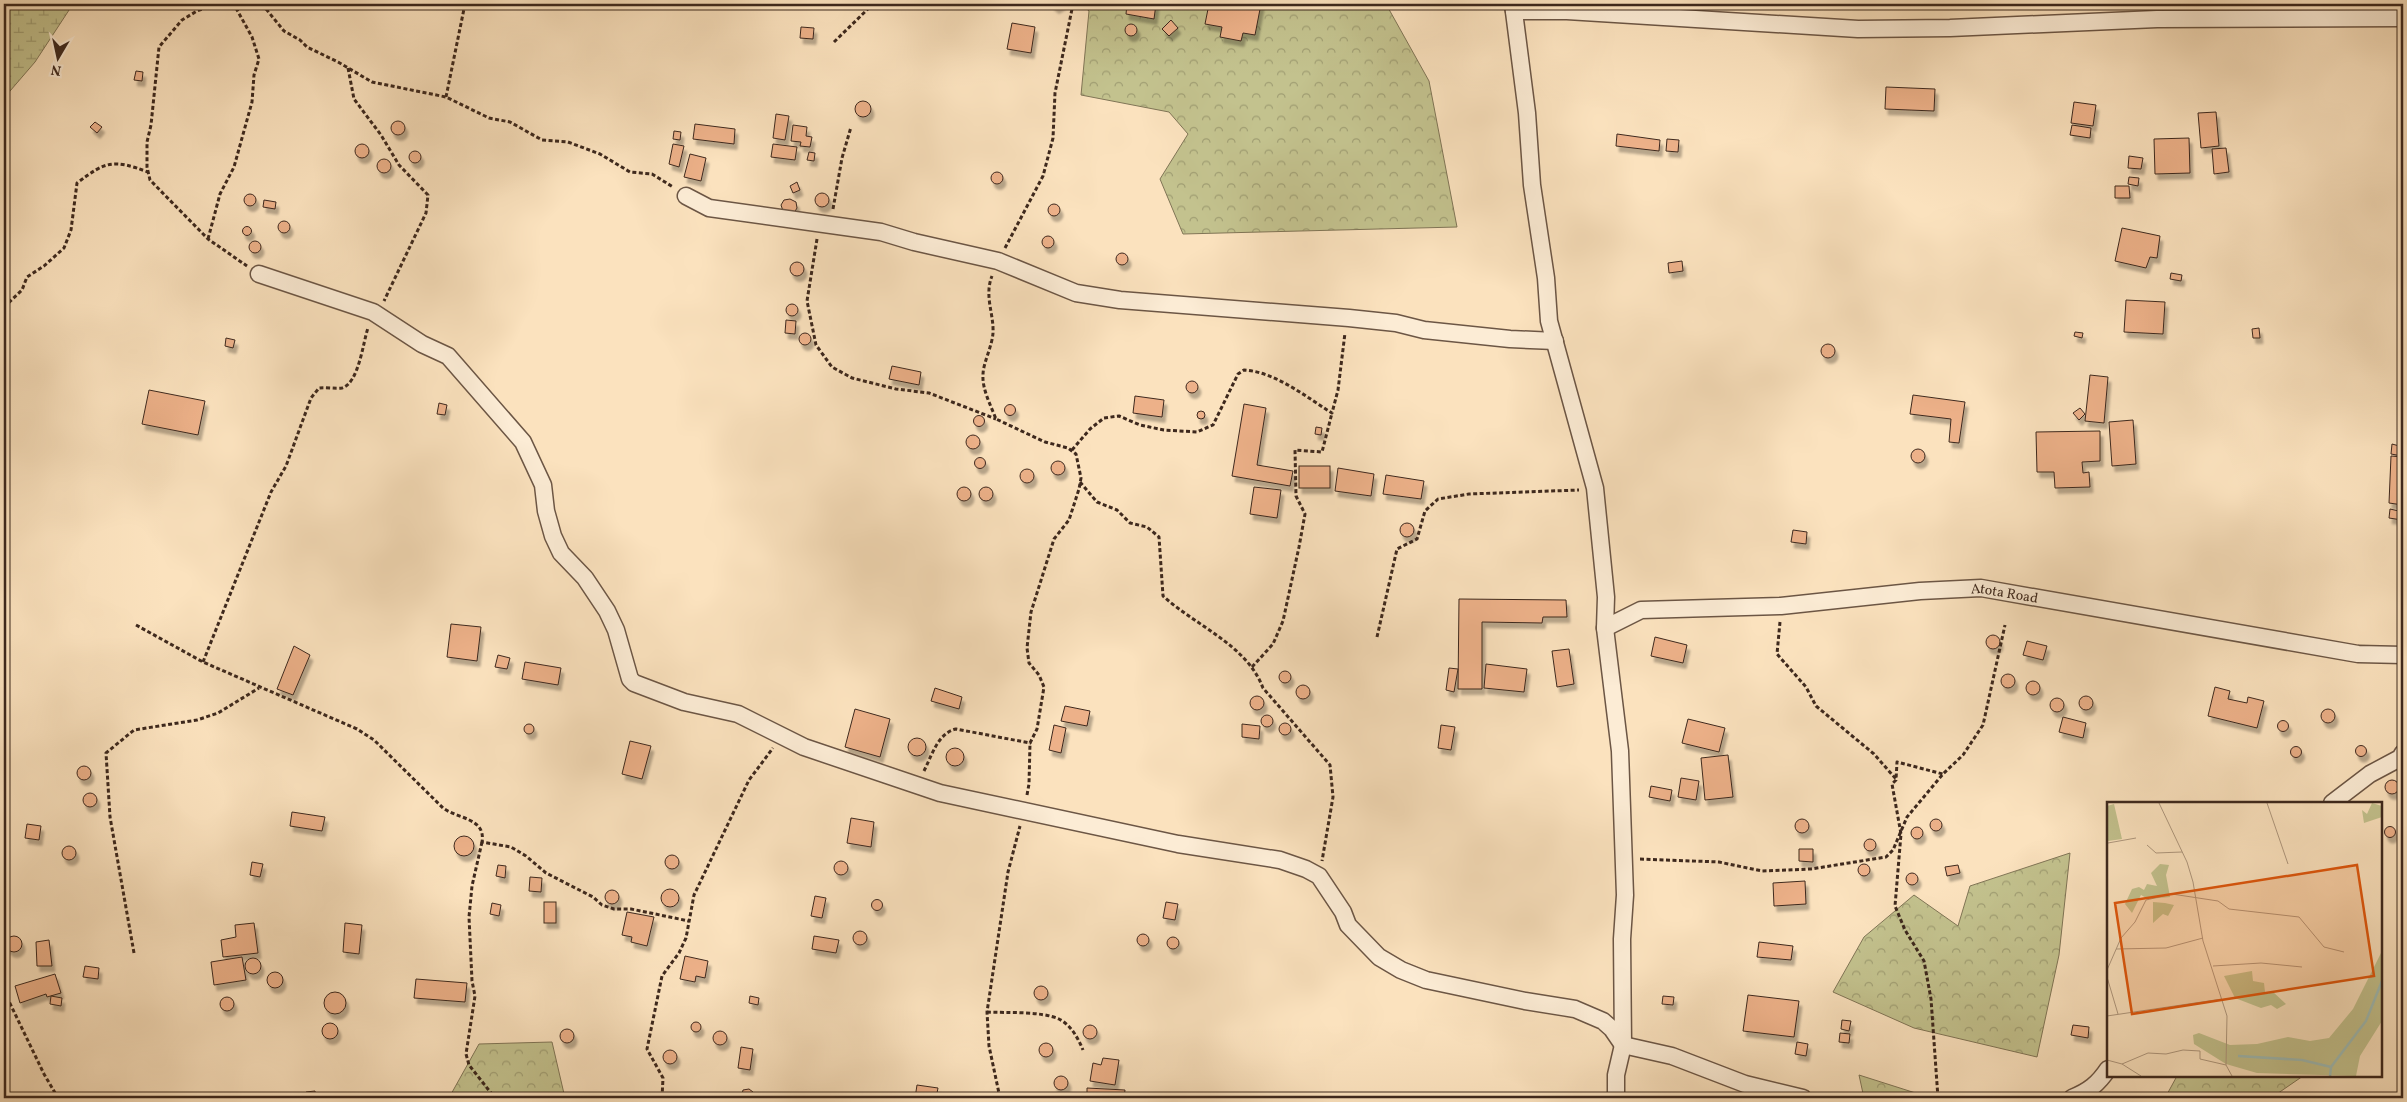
<svg xmlns="http://www.w3.org/2000/svg" width="2407" height="1102" font-family="Vollkorn,serif">
	<defs>
		<pattern id="forest-crowns" width="20" height="18" patternUnits="userSpaceOnUse" patternTransform="scale(1.25)"><rect width="20" height="18" fill="#c3c28e"/><path d="M2 6a3 3 0 1 1 6 0M12 15a3 3 0 1 1 6 0" fill="none" stroke="#a09e73"/></pattern>
		<pattern id="wetland-marsh" width="20" height="14" patternUnits="userSpaceOnUse" patternTransform="scale(1.25)"><rect width="20" height="14" fill="#c3c28e"/><path d="M1 5h8M5 5V1M11 12h8M15 12V8" fill="none" stroke="#a09e73"/></pattern>
		<filter id="shadow"><feDropShadow dx="3" dy="5.5" stdDeviation="1" flood-color="#0004"/></filter>
	</defs>
	<rect width="100%" height="100%" fill="#fbe2be"/>
	<filter id="stains"><feTurbulence type="fractalNoise" baseFrequency=".004" numOctaves="4"/><feColorMatrix values="0 0 0 0 .2 0 0 0 0 .09 0 0 0 0 .02 0 0 0 .5 -.17"/></filter>
	<radialGradient id="worn" r=".72"><stop offset=".6" stop-color="#630" stop-opacity="0"/><stop offset="1" stop-color="#630" stop-opacity=".3"/></radialGradient>
	<g fill="url(#forest-crowns)" stroke="#807556">
		<path d="M1081 4H1386L1429 81 1457 227 1183 234 1160 179 1188 134 1169 112 1081 95 1089 11Z"/>
		<path d="M2070 853 2059 955 2037 1057 1914 1028 1833 992 1864 937 1914 895 1958 926 1970 886Z"/>
		<path d="M552 1042 565 1098H453L450 1096 479 1044Z"/>
		<path d="M1859 1075 1925 1096 1944 1098H1864Z"/>
		<path d="M2177 1076H2303L2271 1098H2165Z"/>
	</g>
	<path fill="url(#wetland-marsh)" stroke="#807556" d="M4 4H73L35 62 4 98Z"/>
	<g fill="#edb189" stroke="#3d281d" filter="url(#shadow)">
		<path d="M1051 4H1063L1056 8Z"/>
		<path d="M1127 4H1156L1154 19 1126 14Z"/>
		<path d="M1209 4H1261L1255 35 1243 33 1241 41 1220 37 1222 27 1205 24Z"/>
		<path d="M2400 4H2403V15L2399 13 2398 7Z"/>
		<path d="M1171 20 1178 28 1169 36 1162 29Z"/>
		<path d="M1012 23 1035 27 1031 53 1007 49Z"/>
		<circle cx="1131" cy="30" r="6"/>
		<path d="M801 27 814 28 813 39 800 38Z"/>
		<path d="M136 71 143 72 142 81 134 80Z"/>
		<path d="M1886 87 1935 89 1934 111 1885 109Z"/>
		<circle cx="863" cy="109" r="8"/>
		<path d="M2074 102 2096 105 2093 126 2071 123Z"/>
		<path d="M2216 112 2219 146 2201 148 2198 113Z"/>
		<path d="M776 114 789 116 785 140 773 138Z"/>
		<circle cx="398" cy="128" r="7"/>
		<path d="M95 122 102 127 97 133 90 127Z"/>
		<path d="M695 124 735 129 734 144 693 139Z"/>
		<path d="M793 125 807 127 806 136 812 137 810 147 800 146 801 142 791 141Z"/>
		<path d="M2072 125 2091 128 2090 138 2070 135Z"/>
		<path d="M674 131 681 132 680 140 673 139Z"/>
		<path d="M1617 134 1660 140 1659 151 1616 146Z"/>
		<path d="M2189 138 2190 173 2155 174 2154 139Z"/>
		<path d="M1667 139 1679 140 1678 152 1666 151Z"/>
		<circle cx="362" cy="151" r="7"/>
		<path d="M673 144 684 146 679 167 669 164Z"/>
		<path d="M773 144 797 147 795 160 771 157Z"/>
		<path d="M2226 148 2229 172 2214 174 2212 149Z"/>
		<circle cx="415" cy="157" r="6"/>
		<path d="M809 152 815 153 814 161 807 160Z"/>
		<path d="M690 154 706 158 701 181 684 177Z"/>
		<path d="M2129 156 2143 158 2141 169 2128 168Z"/>
		<circle cx="384" cy="166" r="7"/>
		<circle cx="997" cy="178" r="6"/>
		<path d="M2129 177 2139 178 2138 186 2128 184Z"/>
		<path d="M797 182 800 190 793 193 790 186Z"/>
		<path d="M2115 186H2129L2130 198H2115Z"/>
		<circle cx="822" cy="200" r="7"/>
		<circle cx="250" cy="200" r="6"/>
		<path d="M790 199 796 202 797 208 794 213 783 211 781 205 784 200Z"/>
		<path d="M264 200 276 202 275 209 263 207Z"/>
		<circle cx="1054" cy="210" r="6"/>
		<circle cx="284" cy="227" r="6"/>
		<circle cx="247" cy="231" r="4.5"/>
		<path d="M2122 228 2160 236 2157 258 2150 257 2146 268 2115 261Z"/>
		<circle cx="1048" cy="242" r="6"/>
		<circle cx="255" cy="247" r="6"/>
		<circle cx="1122" cy="259" r="6"/>
		<path d="M1682 261 1683 271 1669 273 1668 263Z"/>
		<circle cx="797" cy="269" r="7"/>
		<path d="M2171 273 2182 275 2181 281 2170 279Z"/>
		<path d="M2126 300 2165 302 2163 334 2124 332Z"/>
		<circle cx="792" cy="310" r="6"/>
		<path d="M786 320 796 321 795 334 785 333Z"/>
		<path d="M2259 328 2260 338H2253L2252 329Z"/>
		<path d="M2075 332 2083 333 2082 338 2074 336Z"/>
		<circle cx="805" cy="339" r="6"/>
		<path d="M226 338 235 340 233 348 225 346Z"/>
		<circle cx="1828" cy="351" r="7"/>
		<path d="M892 366 921 372 919 385 889 379Z"/>
		<path d="M2090 375 2108 377 2104 423 2085 421Z"/>
		<circle cx="1192" cy="387" r="6"/>
		<path d="M149 390 205 401 198 435 142 424Z"/>
		<path d="M1913 395 1965 402 1959 443 1949 442 1951 419 1910 414Z"/>
		<path d="M1135 396 1164 400 1162 417 1133 413Z"/>
		<path d="M439 403 447 405 445 415 437 414Z"/>
		<path d="M1244 404 1266 408 1257 465 1293 471 1290 486 1232 476Z"/>
		<circle cx="1010" cy="410" r="5.5"/>
		<path d="M2080 408 2085 414 2079 420 2073 413Z"/>
		<circle cx="1201" cy="415" r="4"/>
		<circle cx="979" cy="421" r="5.5"/>
		<path d="M2133 420 2136 464 2112 466 2109 422Z"/>
		<path d="M1316 427 1322 428 1321 435 1315 434Z"/>
		<path d="M2100 431V461L2082 462 2083 473 2089 472 2090 487 2055 488 2054 472H2037L2036 432Z"/>
		<circle cx="973" cy="442" r="7"/>
		<path d="M2392 444 2403 447 2402 456 2391 454Z"/>
		<circle cx="1918" cy="456" r="7"/>
		<path d="M2391 456 2403 457V505L2389 503Z"/>
		<circle cx="980" cy="463" r="5.5"/>
		<circle cx="1058" cy="468" r="7"/>
		<rect x="1299" y="466" width="31" height="22"/>
		<path d="M1338 468 1374 474 1371 496 1335 491Z"/>
		<circle cx="1027" cy="476" r="7"/>
		<path d="M1386 475 1424 481 1421 499 1383 494Z"/>
		<circle cx="986" cy="494" r="7"/>
		<circle cx="964" cy="494" r="7"/>
		<path d="M1254 487 1281 490 1277 518 1250 514Z"/>
		<path d="M2390 509 2403 512 2402 520 2389 518Z"/>
		<circle cx="1407" cy="530" r="7"/>
		<path d="M1793 530 1807 532 1806 544 1791 542Z"/>
		<path d="M1459 599 1566 600 1567 617H1543L1542 623 1482 622V689H1458Z"/>
		<path d="M451 624 481 627 477 661 447 657Z"/>
		<circle cx="1993" cy="642" r="7"/>
		<path d="M1655 637 1687 645 1683 663 1651 656Z"/>
		<path d="M2027 641 2047 646 2043 660 2023 655Z"/>
		<path d="M294 646 310 655 293 695 277 689Z"/>
		<path d="M1569 649 1574 684 1557 687 1552 651Z"/>
		<path d="M498 655 510 658 507 669 495 667Z"/>
		<path d="M525 662 561 668 558 685 522 679Z"/>
		<path d="M1486 664 1527 669 1524 692 1484 688Z"/>
		<path d="M1449 668 1458 669 1454 692 1446 690Z"/>
		<circle cx="1285" cy="677" r="6"/>
		<circle cx="2008" cy="681" r="7"/>
		<circle cx="2033" cy="688" r="7"/>
		<circle cx="1303" cy="692" r="7"/>
		<path d="M2215 687 2230 691 2228 699 2247 703 2248 697 2264 701 2257 728 2208 716Z"/>
		<path d="M935 688 962 697 959 709 931 701Z"/>
		<circle cx="2086" cy="703" r="7"/>
		<circle cx="1257" cy="703" r="7"/>
		<circle cx="2057" cy="705" r="7"/>
		<path d="M1065 706 1090 711 1087 726 1061 721Z"/>
		<circle cx="2328" cy="716" r="7"/>
		<path d="M855 709 890 719 880 757 845 747Z"/>
		<circle cx="1267" cy="721" r="6"/>
		<path d="M2063 717 2086 723 2083 738 2059 732Z"/>
		<path d="M1688 719 1725 728 1719 752 1682 743Z"/>
		<circle cx="2283" cy="726" r="5.5"/>
		<circle cx="1285" cy="729" r="6"/>
		<path d="M1242 724 1260 726 1259 739 1242 737Z"/>
		<circle cx="529" cy="729" r="5"/>
		<path d="M1054 725 1066 728 1061 753 1049 750Z"/>
		<path d="M1441 725 1455 727 1451 750 1438 748Z"/>
		<circle cx="917" cy="747" r="9"/>
		<path d="M630 741 651 746 642 779 622 774Z"/>
		<circle cx="2361" cy="751" r="5.5"/>
		<circle cx="2296" cy="752" r="5.5"/>
		<circle cx="955" cy="757" r="9"/>
		<path d="M1728 755 1733 797 1705 800 1701 758Z"/>
		<circle cx="84" cy="773" r="7"/>
		<path d="M1681 778 1699 781 1696 800 1678 797Z"/>
		<circle cx="2392" cy="787" r="7"/>
		<path d="M1651 786 1672 790 1670 801 1649 797Z"/>
		<circle cx="90" cy="800" r="7"/>
		<path d="M292 812 325 817 322 831 290 826Z"/>
		<path d="M851 818 874 822 871 847 847 843Z"/>
		<circle cx="1802" cy="826" r="7"/>
		<circle cx="1936" cy="825" r="6"/>
		<path d="M27 824 41 826 39 840 25 838Z"/>
		<circle cx="2390" cy="832" r="5.5"/>
		<circle cx="1917" cy="833" r="6"/>
		<circle cx="464" cy="846" r="10"/>
		<circle cx="1870" cy="845" r="6"/>
		<circle cx="69" cy="853" r="7"/>
		<path d="M1799 849H1813V862L1799 861Z"/>
		<circle cx="672" cy="862" r="7"/>
		<circle cx="841" cy="868" r="7"/>
		<path d="M252 862 263 864 260 877 250 875Z"/>
		<circle cx="1864" cy="870" r="6"/>
		<path d="M498 865 506 866 505 878 496 876Z"/>
		<path d="M1958 865 1960 873 1947 876 1945 867Z"/>
		<circle cx="1912" cy="879" r="6"/>
		<path d="M530 877 542 878 541 892 529 891Z"/>
		<path d="M1805 881 1806 904 1774 906 1773 883Z"/>
		<circle cx="670" cy="898" r="9"/>
		<circle cx="612" cy="897" r="7"/>
		<path d="M815 896 826 898 822 918 811 916Z"/>
		<circle cx="877" cy="905" r="5.5"/>
		<rect x="544" y="902" width="12" height="21"/>
		<path d="M1166 902 1178 904 1175 920 1163 918Z"/>
		<path d="M492 903 501 905 499 916 490 914Z"/>
		<path d="M627 912 654 917 647 946 631 942 632 937 622 935Z"/>
		<path d="M254 923 258 953 223 957 221 940 236 937 235 925Z"/>
		<path d="M345 923 362 925 359 954 343 952Z"/>
		<circle cx="860" cy="938" r="7"/>
		<circle cx="1143" cy="940" r="6"/>
		<path d="M814 936 839 940 836 953 812 949Z"/>
		<circle cx="14" cy="944" r="8"/>
		<circle cx="1173" cy="943" r="6"/>
		<path d="M49 940 52 966H37L36 942Z"/>
		<path d="M1759 942 1793 946 1791 960 1757 957Z"/>
		<path d="M685 956 708 961 705 978 696 976 695 982 680 979Z"/>
		<path d="M242 957 246 980 214 985 211 962Z"/>
		<circle cx="253" cy="966" r="8"/>
		<path d="M85 966 99 968 98 979 83 977Z"/>
		<circle cx="275" cy="980" r="8"/>
		<path d="M55 974 61 993 47 997 46 994 20 1003 15 986Z"/>
		<path d="M416 979 467 983 465 1002 414 998Z"/>
		<circle cx="1041" cy="993" r="7"/>
		<circle cx="335" cy="1003" r="11"/>
		<path d="M1748 995 1799 1001 1794 1037 1743 1031Z"/>
		<path d="M51 996 62 998 61 1006 50 1004Z"/>
		<path d="M750 996 759 998 758 1005 749 1003Z"/>
		<path d="M1663 996 1674 997 1673 1005 1662 1004Z"/>
		<circle cx="227" cy="1004" r="7"/>
		<path d="M1842 1020 1851 1021 1849 1031 1841 1029Z"/>
		<circle cx="696" cy="1027" r="5"/>
		<circle cx="330" cy="1031" r="8"/>
		<circle cx="1090" cy="1032" r="7"/>
		<path d="M2073 1025 2089 1027 2088 1038 2071 1035Z"/>
		<circle cx="567" cy="1036" r="7"/>
		<circle cx="720" cy="1038" r="7"/>
		<path d="M1840 1033 1850 1034 1849 1043 1839 1042Z"/>
		<path d="M1797 1042 1808 1044 1806 1056 1795 1054Z"/>
		<circle cx="1046" cy="1050" r="7"/>
		<path d="M741 1047 753 1049 750 1070 738 1068Z"/>
		<circle cx="670" cy="1057" r="7"/>
		<path d="M1103 1058 1119 1060 1115 1085 1090 1081 1093 1063 1101 1065Z"/>
		<circle cx="1061" cy="1083" r="7"/>
		<path d="M917 1085 938 1088 936 1098H915Z"/>
		<path d="M1087 1088 1125 1090 1124 1098H1087Z"/>
		<path d="M749 1089 753 1092 754 1098H741L743 1090Z"/>
		<path d="M315 1091 316 1098H306V1092Z"/>
		<path d="M264 1093 265 1098H253V1094Z"/>
	</g>
	<g fill="none" stroke-linecap="round" stroke-linejoin="round">
		<g stroke="#6c5645" stroke-width="19">
			<g id="minor">
				<path d="M1513 4 1527 113 1532 185 1546 278 1549 321 1595 488 1606 597 1605 628 1620 751 1625 895 1622 939 1623 1045 1616 1075V1098"/>
				<path d="M1514 11H1567L1858 29 1950 28 2157 19 2403 18"/>
				<path d="M686 196 709 208 881 232 914 242 998 261 1076 293 1120 300 1349 318 1396 323 1424 330 1510 339 1555 341"/>
				<path d="M259 274 373 312 422 344 448 356 523 442 543 485 546 511 553 536 561 553 585 578 607 611 616 630 630 679 634 683 684 702 738 714 804 747 940 793 1178 844 1280 860 1306 869 1319 876 1343 912 1348 925 1379 957 1401 970 1426 980 1525 1001 1575 1009 1603 1021 1612 1029 1623 1045 1672 1056 1745 1084 1803 1098"/>
				<path id="s1" d="M1605 628 1641 610 1781 606 1920 591 1981 588 2358 654 2403 655"/>
				<path d="M2332 803 2370 774 2400 758 2403 753"/>
				<path d="M2072 1098C2089 1091 2098 1084 2108 1069"/>
			</g>
		</g>
		<g stroke="#3d281d" stroke-width="3" stroke-dasharray="4 2.5" stroke-linecap="butt">
			<path d="M262 4 284 31 300 40 307 47 338 62 372 82 446 97 489 118 510 122 542 140 568 142 600 154 630 172 652 174 673 187"/>
			<path d="M834 42 873 4"/>
			<path d="M348 68 354 99 381 135 399 165 428 195 426 213 384 301"/>
			<path d="M446 97 465 4"/>
			<path d="M833 209 842 158 851 127"/>
			<path d="M208 239 220 194 234 167 252 102 254 75 259 59 252 37 236 8 211 6 197 11 182 20 159 47 151 125 147 142V167L150 180 208 239 247 266"/>
			<path d="M817 239 807 301 816 345 832 367 852 378 896 389 929 393 996 419"/>
			<path d="M1005 248 1043 176 1053 138 1055 93 1073 4"/>
			<path d="M4 307 22 290 27 277 44 266 64 248 71 230 77 183C106 161 113 159 148 172"/>
			<path d="M1072 450 1090 429 1104 418 1119 416 1140 425 1164 430 1197 432 1213 425 1238 374 1244 370C1276 372 1306 397 1332 413L1338 390 1345 333"/>
			<path d="M1080 482 1097 502 1117 510 1130 523 1147 527 1159 537 1163 596C1196 626 1247 645 1263 688L1330 765 1333 797 1322 861"/>
			<path d="M1780 622 1777 654 1806 687 1816 706 1874 754 1896 779"/>
			<path d="M136 625 203 662 357 729 374 740 443 808C458 819 486 818 482 842L511 847 526 856 546 873 593 897 602 905 614 909H631L689 921"/>
			<path d="M1377 637 1397 549 1417 539 1425 511 1438 499 1469 494 1579 490"/>
			<path d="M203 662 271 492 286 466 311 398 319 388C326 387 336 389 342 388 359 383 363 342 368 328"/>
			<path d="M1252 667 1273 644 1283 621 1299 547 1305 514 1296 496 1295 450 1322 452 1332 413"/>
			<path d="M924 771C932 755 938 733 956 729L1030 743 1037 729 1044 687 1039 675 1029 663 1027 648 1031 612 1054 539 1069 520 1079 489 1081 478 1076 454 1068 448 1045 442 996 419C991 406 982 389 983 375 983 363 992 347 993 333 994 314 984 296 992 276"/>
			<path d="M1027 795 1029 784 1030 743"/>
			<path d="M482 842 472 886 469 917 472 981 475 996 466 1054 469 1065 495 1098"/>
			<path d="M1640 859 1719 862 1762 871 1811 869 1886 857 1893 850 1907 817 1943 774 1963 755 1983 725 2005 625"/>
			<path d="M134 953 110 817 106 753 134 730 197 720 218 713 259 688"/>
			<path d="M4 991 44 1074 58 1098"/>
			<path d="M987 1012C1007 1013 1041 1011 1059 1019 1071 1025 1078 1038 1083 1050"/>
			<path d="M662 1098 663 1078 647 1049 662 976 679 953 686 938 694 895 749 780 773 748"/>
			<path d="M1000 1098 989 1046 987 1012 1008 872 1020 826"/>
			<path d="M1938 1098 1931 999 1924 961 1905 930 1895 906 1901 834 1892 784 1896 780 1897 762 1943 774"/>
		</g>
		<use href="#minor" stroke="#fcecd5" stroke-width="16"/>
	</g>
	<g text-anchor="middle" stroke-width="4.5" stroke-linejoin="round" paint-order="stroke">
		<g font-size="14" fill="#3d281d" stroke="#fcecd5">
			<text dy="5" stroke="none"><textPath href="#s1" startOffset="405">Atota Road</textPath></text>
		</g>
	</g>
	<g transform="translate(2107 802)">
		<rect width="275" height="275" fill="#fbe2be"/>
		<path d="M265 1 275 4V15L257 21 255 8 260 12ZM7 2 15 37 1 39 0 4ZM53 62 62 63 59 73 63 95 41 97 34 93 25 111 18 102 25 87 32 85 37 88 40 82 50 84 44 71ZM46 100 58 101 67 103 61 114 56 112 46 121ZM145 169 146 179 157 181 158 190 161 192 165 189 179 202 170 207 164 203 154 206 128 196 117 174Z" fill="#c3c28e"/>
		<path d="M275 149V219L253 254 249 274 150 271 119 262 87 242 86 233 92 231 123 243 150 242 181 235 203 239 222 236 246 207Z" fill="#c3c28e"/>
		<path fill="none" stroke="#9fbdb6" stroke-width="2.5" d="M131 254 195 258 224 265M223 274 224 265 259 219 275 179"/>
		<path fill="none" stroke="#af987e" stroke-width="1" d="M52 1 80 60 86 80 96 139 120 214 119 263 125 274M160 1 181 62M1 41 29 36M40 43 49 51 75 50M9 147 59 146 96 136M106 164 154 161 195 165M0 168 14 136 28 120 39 98 65 92 111 99 122 107 192 115 217 145 237 150M0 175 11 212M0 214 115 197M0 258 15 262 41 251 59 252 76 248 93 249V257L119 263M15 262 34 274"/>
		<path fill="#df570d" fill-opacity="0.15" stroke="#df570d" stroke-width="2.5" d="M250 63 267 174 25 212 8 101Z"/>
		<rect width="275" height="275" fill="none" stroke="#3d281d" stroke-width="2.5"/>
	</g>
	<rect width="2407" height="1102" fill="none" stroke="#fbe2be" stroke-width="20"/>
	<rect x="5" y="5" width="2397" height="1092" fill="none" stroke="#3d281d" stroke-width="2.5"/>
	<rect x="10" y="10" width="2387" height="1082" fill="none" stroke="#3d281d"/>
	<g transform="translate(58 58) rotate(189)" stroke="#fcecd5" stroke-width="4" paint-order="stroke">
	<path d="M0-4L9 19L0 12L-9 19Z" fill="#3d281d"/>
	<text y="-8" font-size="14" font-weight="bold" text-anchor="middle" fill="#3d281d">N</text>
	</g>
	<rect width="100%" height="100%" filter="url(#stains)"/>
	<rect width="100%" height="100%" fill="url(#worn)"/>
</svg>
